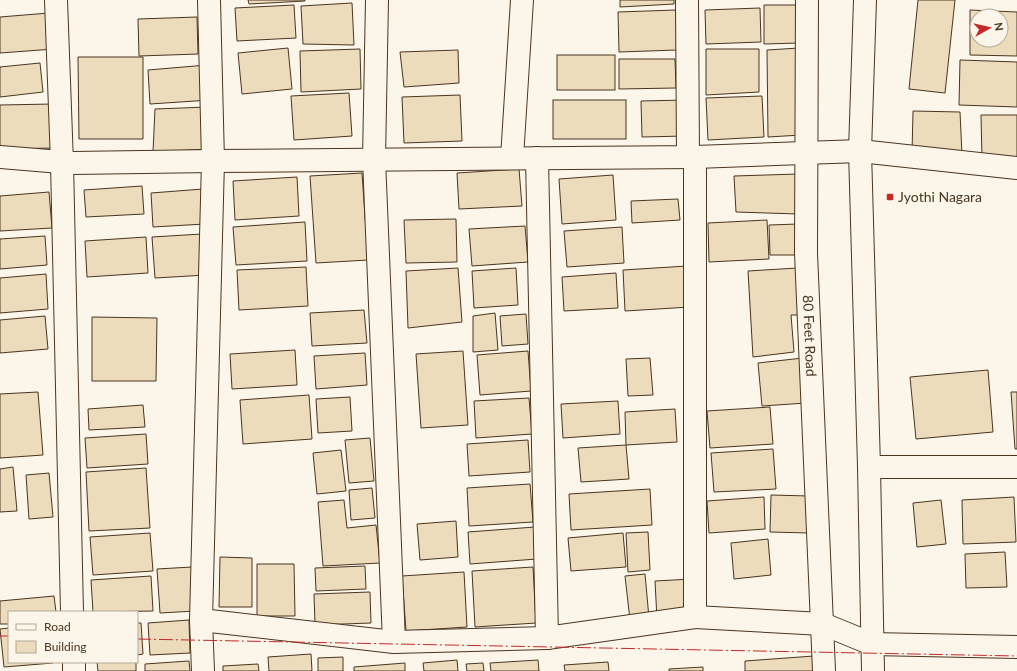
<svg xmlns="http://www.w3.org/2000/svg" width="1017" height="671" font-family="Lato,sans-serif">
	<rect width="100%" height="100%" fill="#fbf6e9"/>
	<g fill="#ecdcbc" stroke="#4a3520" fill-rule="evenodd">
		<path d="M248 0H305V1L249 4Z"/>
		<path d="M620 0H674V4L620 7Z"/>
		<path d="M918 0H955L945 93 909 89Z"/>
		<path d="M352 3 354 45 303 44 301 6Z"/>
		<path d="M294 5 296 38 237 41 235 8Z"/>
		<path d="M764 5H798L799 43 764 44Z"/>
		<path d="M760 8 761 42 706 44 705 10Z"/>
		<path d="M676 10 677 50 619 52 618 12Z"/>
		<path d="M970 10 1017 12V56L970 55ZM977 16H1001V40H977Z"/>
		<path d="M49 13 54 49 0 53V17Z"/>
		<path d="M197 17 198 54 139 56 138 19Z"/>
		<path d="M288 48 292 89 242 94 238 53Z"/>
		<path d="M799 48 801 135 768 137 767 50Z"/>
		<path d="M360 49 361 89 301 92 300 51Z"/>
		<path d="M706 49H759V92L706 95Z"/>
		<path d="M458 50 459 83 404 87 400 52Z"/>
		<rect x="557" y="55" width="58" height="35"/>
		<path d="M78 57H143V139H79Z"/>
		<path d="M619 59H675L676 88 619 89Z"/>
		<path d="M960 60 1017 62V107L959 105Z"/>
		<path d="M40 63 43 92 0 97V67Z"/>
		<path d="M207 65 210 100 150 104 148 70Z"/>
		<path d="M349 93 352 136 294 140 291 96Z"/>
		<path d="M460 95 462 141 404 143 402 97Z"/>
		<path d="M762 96 764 137 708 140 706 98Z"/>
		<rect x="553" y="100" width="73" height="39"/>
		<path d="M686 100V136L642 137 641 101Z"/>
		<path d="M53 104 54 148 0 149V105Z"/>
		<path d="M208 107 209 149 153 152 155 109Z"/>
		<path d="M913 111 960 112 962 155 912 154Z"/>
		<path d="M981 115H1017V158L982 159Z"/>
		<path d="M519 169 522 206 459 209 457 173Z"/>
		<path d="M362 173 368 260 316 263 310 176Z"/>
		<path d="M798 174V214L736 212 734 176Z"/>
		<path d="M613 175 616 220 562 224 559 179Z"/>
		<path d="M297 177 299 216 235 220 233 181Z"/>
		<path d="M142 186 144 214 86 217 84 190Z"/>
		<path d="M203 189 205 224 153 227 151 193Z"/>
		<path d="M49 192 52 228 0 231V196Z"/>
		<path d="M678 199 680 220 632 223 631 201Z"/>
		<path d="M456 219 457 262 406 263 404 220Z"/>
		<path d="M767 220 769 259 709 262 708 223Z"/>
		<path d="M305 222 307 261 236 265 233 227Z"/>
		<path d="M798 224 799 255H770L769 225Z"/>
		<path d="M525 226 528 262 472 266 469 229Z"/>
		<path d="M622 227 624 263 567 267 564 231Z"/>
		<path d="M202 234 206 275 155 278 152 237Z"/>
		<path d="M45 236 47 265 0 269V239Z"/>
		<path d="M146 237 148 273 87 277 85 241Z"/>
		<path d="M687 266 690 307 625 311 623 270Z"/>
		<path d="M306 267 308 306 239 310 237 270Z"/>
		<path d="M458 268 462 322 408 328 406 271Z"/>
		<path d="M516 268 518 305 474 308 472 271Z"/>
		<path d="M797 268 800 315H791L794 352 753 357 748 271Z"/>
		<path d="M616 273 618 308 564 311 562 277Z"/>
		<path d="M46 274 48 309 0 313V278Z"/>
		<path d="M364 310 367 343 312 346 310 313Z"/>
		<path d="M495 313 498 350 473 352V316Z"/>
		<path d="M526 314 528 344 502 346 500 316Z"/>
		<path d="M45 316 48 349 0 353V320Z"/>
		<path d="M92 317 157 318 156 381H92Z"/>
		<path d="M295 350 297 385 232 389 230 354Z"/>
		<path d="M463 351 468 425 421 428 416 354Z"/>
		<path d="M528 351 531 391 480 395 477 355Z"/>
		<path d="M365 353 367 385 316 389 314 356Z"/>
		<path d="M650 358 653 395 628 396 626 359Z"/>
		<path d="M803 358 806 403 762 406 758 363Z"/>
		<path d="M988 370 993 432 916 439 910 377Z"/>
		<path d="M38 392 43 455 0 458V394Z"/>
		<path d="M1011 392H1017V449H1015Z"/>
		<path d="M309 395 312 439 243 444 240 400Z"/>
		<path d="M350 397 352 431 318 433 316 399Z"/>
		<path d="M529 398 532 434 476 438 474 401Z"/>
		<path d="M618 401 620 434 563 438 561 404Z"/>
		<path d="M143 405 145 427 89 430 88 409Z"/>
		<path d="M770 407 773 444 710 448 707 411Z"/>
		<path d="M675 409 677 442 626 445 625 412Z"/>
		<path d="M146 434 148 464 87 468 85 438Z"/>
		<path d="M370 438 374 481 349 483 345 440Z"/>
		<path d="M528 440 530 472 469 476 467 444Z"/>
		<path d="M626 445 629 479 581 482 578 448Z"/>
		<path d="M773 449 776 489 714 492 711 453Z"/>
		<path d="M341 450 346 491 317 494 313 453Z"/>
		<path d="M13 467 17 511 0 512V469Z"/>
		<path d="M146 468 150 528 89 531 86 472Z"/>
		<path d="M49 473 53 517 29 519 26 475Z"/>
		<path d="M530 484 533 522 469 526 467 488Z"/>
		<path d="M372 488 375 518 351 520 349 490Z"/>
		<path d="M650 489 652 525 571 530 569 494Z"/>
		<path d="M771 495 809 496V533L770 532Z"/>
		<path d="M764 497 765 529 709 533 707 501Z"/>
		<path d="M1014 497 1016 542 963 544 962 500Z"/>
		<path d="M344 500 347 528 376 525 380 563 323 566 318 502Z"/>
		<path d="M941 500 946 544 917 547 913 503Z"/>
		<path d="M456 521 458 557 420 560 417 524Z"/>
		<path d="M535 527 537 559 470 564 468 532Z"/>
		<path d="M648 532 650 570 628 572 626 533Z"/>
		<path d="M150 533 153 571 93 575 90 537Z"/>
		<path d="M623 533 626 567 571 571 568 538Z"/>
		<path d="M768 539 771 575 734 579 731 543Z"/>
		<path d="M1005 552 1007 587 966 588 965 554Z"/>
		<path d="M220 557 252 558V607H219Z"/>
		<path d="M257 564H294L295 616H257Z"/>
		<path d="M365 566 366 589 316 591 315 568Z"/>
		<path d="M192 567 195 611 160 613 157 569Z"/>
		<path d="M533 567 536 623 475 627 472 571Z"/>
		<path d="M464 572 467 627 406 631 402 576Z"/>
		<path d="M645 574 649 618 630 620 625 576Z"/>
		<path d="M151 576 153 611 93 612 91 580Z"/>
		<path d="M692 579 695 617 657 619 655 581Z"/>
		<path d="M370 592 371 623 315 625 314 594Z"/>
		<path d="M54 596 56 612H9V624H0V601Z"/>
		<path d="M189 620 190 653 150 655 148 623Z"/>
		<path d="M137 623H141L143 654 137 655Z"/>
		<path d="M9 628V662H53V663L4 667 0 629Z"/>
		<path d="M311 654 312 671H269L268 657Z"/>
		<path d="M814 656 815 671H745V661Z"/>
		<path d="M343 657V671H318V658Z"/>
		<path d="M457 660 458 671H424L423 663Z"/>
		<path d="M538 660 539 671H491L490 663Z"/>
		<path d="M189 661 190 671H145V664Z"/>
		<path d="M97 662H136V671H98Z"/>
		<path d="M608 662 609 671H565L564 665Z"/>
		<path d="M405 663V671H354V667Z"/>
		<path d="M483 663 484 671H467L466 664Z"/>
		<path d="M258 664 259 671H223V666Z"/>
		<path d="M703 667V671H669V669Z"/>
	</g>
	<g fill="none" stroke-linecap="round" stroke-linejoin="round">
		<g stroke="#4a3520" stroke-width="24">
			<g id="minor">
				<path d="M56 0 62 163 72 612"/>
				<path d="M377 0 374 159 394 642"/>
				<path d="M687 0 688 157"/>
				<path d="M0 157 73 163 213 161 695 157 860 151 1017 168"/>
				<path d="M512 158 522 0"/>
				<path d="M537 158 547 638"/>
				<path d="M869 467H1017"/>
				<path d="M695 617 823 624 872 644 1017 647"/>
				<path d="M201 620 394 642 547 638 695 617V157"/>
				<path d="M74 662V671"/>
				<path d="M203 671 201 620 213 161 209 0"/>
			</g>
		</g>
		<g stroke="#4a3520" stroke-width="24">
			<g id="major">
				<path id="s1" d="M807 0 806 253 824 671"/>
				<path d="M865 0 860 151 869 467 873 671"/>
			</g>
		</g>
		<use href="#minor" stroke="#fbf6e9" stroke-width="22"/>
		<use href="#major" stroke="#fbf6e9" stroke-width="22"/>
		<g stroke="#c62828" stroke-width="1" stroke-dasharray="14 3 2 3" stroke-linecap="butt">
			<path d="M0 636H9"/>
			<path d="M137 639 1017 656"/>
		</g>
	</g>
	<rect fill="#c62828" stroke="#fbf6e9" stroke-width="1.5" x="886" y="193" width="8" height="8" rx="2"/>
	<g text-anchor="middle" stroke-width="3" stroke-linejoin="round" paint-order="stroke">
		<g font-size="14" fill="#4a3520" stroke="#fbf6e9" text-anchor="start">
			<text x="898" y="202">Jyothi Nagara</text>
		</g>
		<g font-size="14" fill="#4a3520" stroke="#fbf6e9">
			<text dy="5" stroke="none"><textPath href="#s1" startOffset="336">80 Feet Road</textPath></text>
		</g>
	</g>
	<rect x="8" y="611" width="130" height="52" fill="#fbf6e9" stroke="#b4a999"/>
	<rect x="16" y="624" width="20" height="6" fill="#fbf6e9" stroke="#b4a999"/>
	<text x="44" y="631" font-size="12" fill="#4a3520">Road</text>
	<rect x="16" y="641" width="20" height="12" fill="#ecdcbc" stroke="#b4a999"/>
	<text x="44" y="651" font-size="12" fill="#4a3520">Building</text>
	<g transform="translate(989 28) rotate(82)"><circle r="19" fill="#fbf6e9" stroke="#b4a999"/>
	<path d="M0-3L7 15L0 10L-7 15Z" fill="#c62828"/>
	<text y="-6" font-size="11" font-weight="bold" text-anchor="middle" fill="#4a3520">N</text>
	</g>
</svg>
